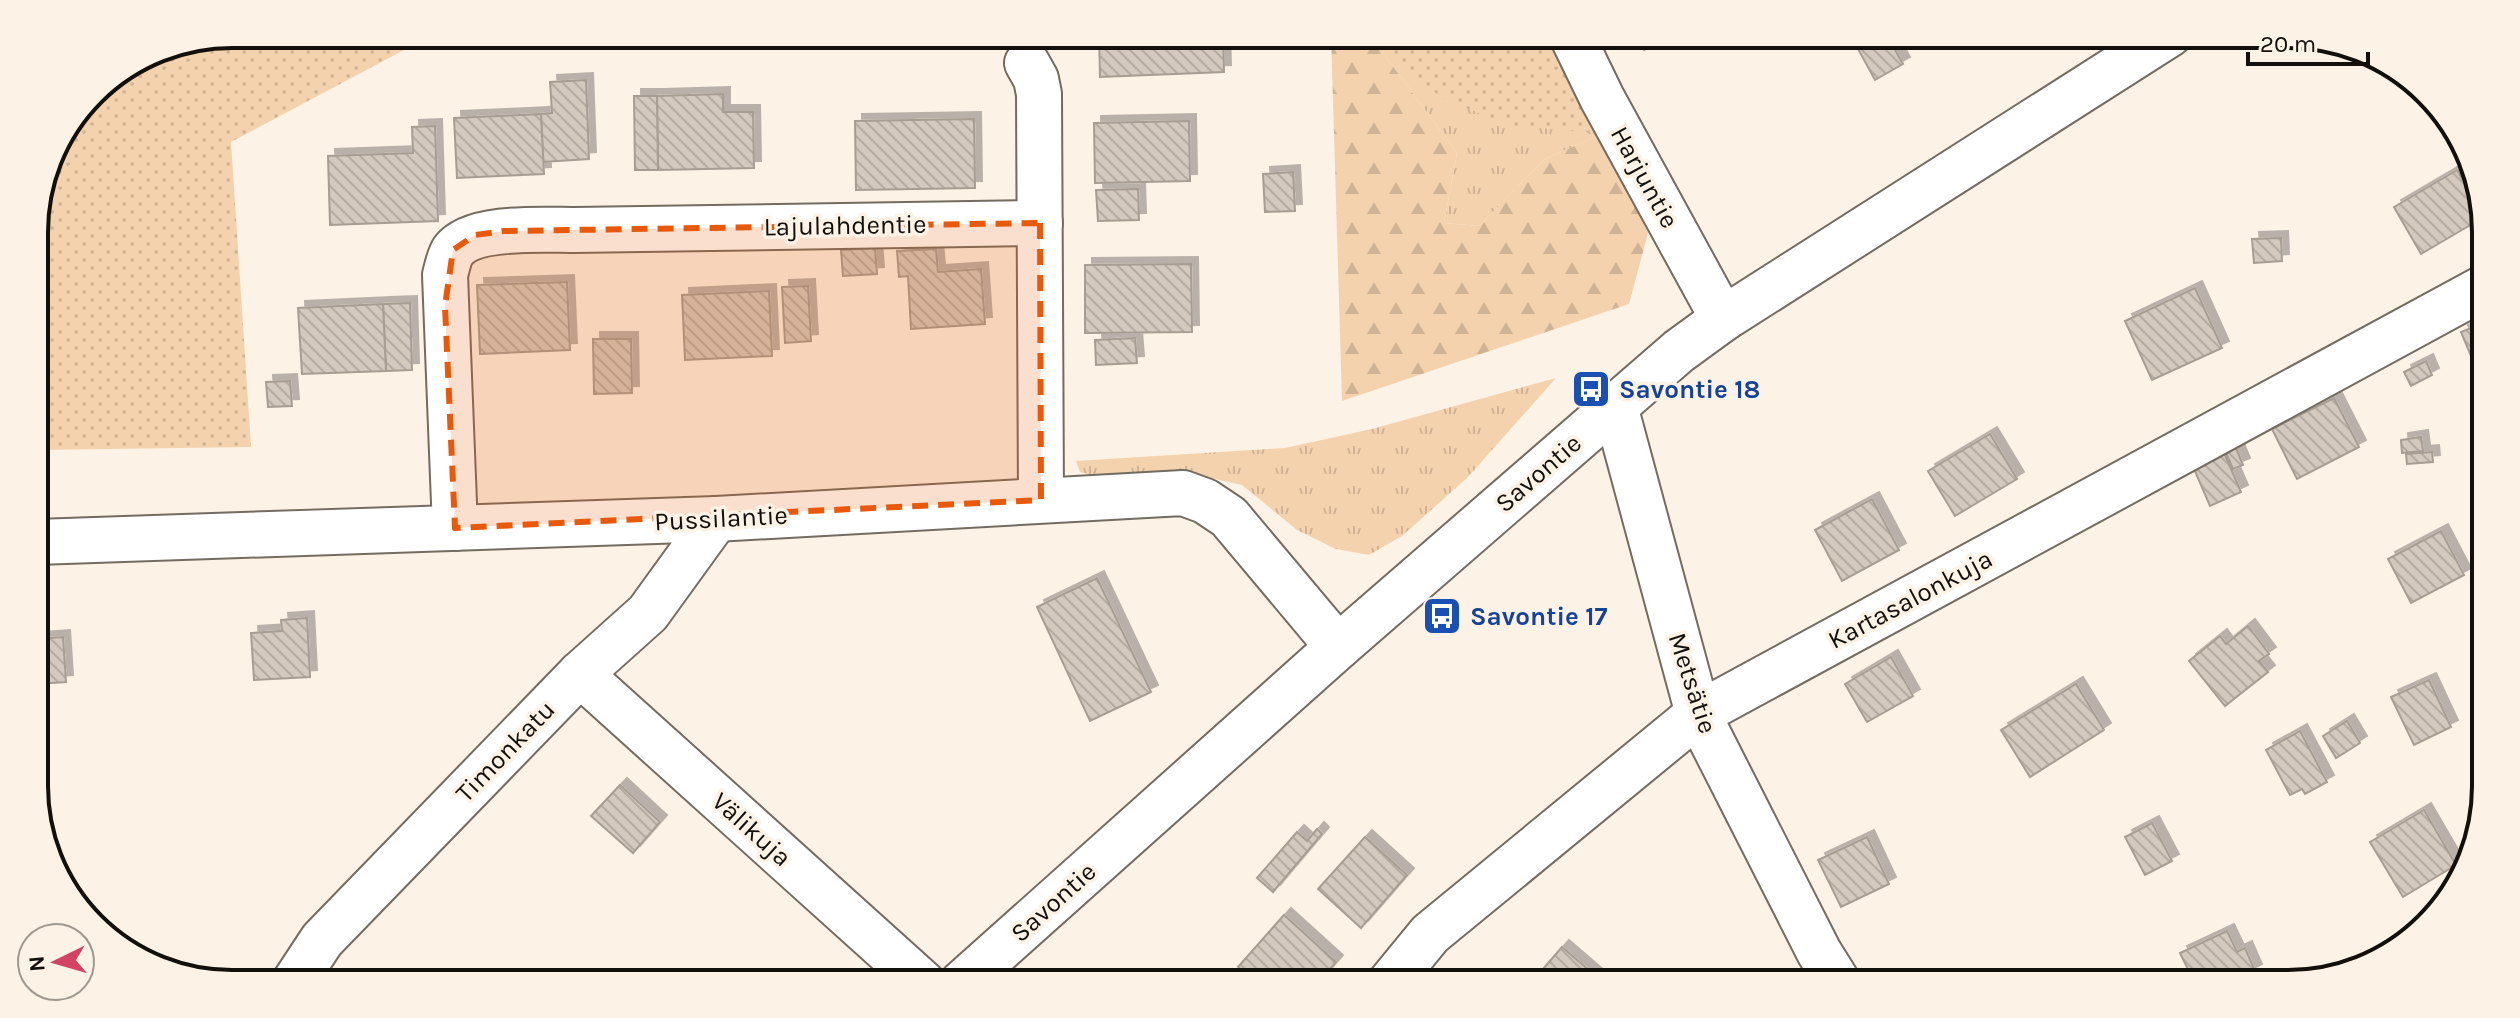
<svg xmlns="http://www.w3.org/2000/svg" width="2520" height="1018" font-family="Karla,sans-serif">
	<defs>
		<pattern id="grass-tufts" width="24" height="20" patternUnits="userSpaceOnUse" patternTransform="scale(2)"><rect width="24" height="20" fill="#f4d2ad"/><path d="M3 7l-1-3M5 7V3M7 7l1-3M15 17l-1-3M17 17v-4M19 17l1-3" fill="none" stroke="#d0b394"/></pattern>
		<pattern id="forest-firs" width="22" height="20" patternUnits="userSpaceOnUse" patternTransform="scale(2)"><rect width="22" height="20" fill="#f4d2ad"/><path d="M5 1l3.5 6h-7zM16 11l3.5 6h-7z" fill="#d0b394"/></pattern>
		<pattern id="park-dots" width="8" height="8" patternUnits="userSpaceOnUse" patternTransform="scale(2)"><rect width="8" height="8" fill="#f4d2ad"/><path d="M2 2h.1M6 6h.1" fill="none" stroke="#d0b394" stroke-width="1.8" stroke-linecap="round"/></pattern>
		<pattern id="building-back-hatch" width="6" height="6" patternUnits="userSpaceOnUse" patternTransform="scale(2)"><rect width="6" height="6" fill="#d3c9be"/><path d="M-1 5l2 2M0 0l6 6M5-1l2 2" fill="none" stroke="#b4aca2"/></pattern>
		<filter id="shadow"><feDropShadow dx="7" dy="-7" stdDeviation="0" flood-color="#0004"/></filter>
	</defs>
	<rect width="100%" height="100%" fill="#fcf2e6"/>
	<g fill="url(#grass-tufts)">
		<path d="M1369 34H1370L1602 134 1545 159 1479 226 1444 223 1457 153Z"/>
		<path d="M1556 378 1468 477 1402 536 1369 555 1336 549 1297 530 1242 485 1188 473 1093 475 1080 472 1076 461 1285 448 1372 429Z"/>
	</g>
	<path fill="url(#forest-firs)" d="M1331 34H1369L1457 153 1444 223 1479 226 1545 159 1602 134 1648 233 1629 304 1342 401Z"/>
	<g fill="url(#park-dots)">
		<path d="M232 34H434L231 142 251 447 36 450 34 219 54 145 101 84 157 49Z"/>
		<path d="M1370 34H1438L1444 39 1453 34H1550L1602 134 1507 125 1439 96Z"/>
	</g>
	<g fill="url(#building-back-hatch)" stroke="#a79d93" stroke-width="2" filter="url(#shadow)">
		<path d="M1099 34H1170L1171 42 1196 41V34H1223L1224 72 1100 77Z"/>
		<path d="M1637 34H1675L1676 35 1644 50Z"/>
		<path d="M1860 34H1886L1903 64 1875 80 1852 38Z"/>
		<path d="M586 80 589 159 543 162 541 114 552 113 550 82Z"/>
		<path d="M723 94V112H753L754 168 658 170 657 96Z"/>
		<path d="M634 96H657L658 170H635Z"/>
		<path d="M541 114 544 174 457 178 454 118Z"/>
		<path d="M974 119 975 188 856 190 855 121Z"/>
		<path d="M1189 121 1190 181 1095 183 1094 123Z"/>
		<path d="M435 126 438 221 330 225 328 156 413 153 412 127Z"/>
		<path d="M2457 170 2484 217 2421 254 2394 207Z"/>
		<path d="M1293 172 1295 211 1265 212 1263 174Z"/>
		<path d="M1138 189 1139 220 1098 221 1096 190Z"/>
		<path d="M2281 238 2282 261 2254 263 2252 239Z"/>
		<path d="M875 248 877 274 843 276 841 250Z"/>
		<path d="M936 249 938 272 981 269 985 324 911 329 908 276 899 277 897 251Z"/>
		<path d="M1191 264 1192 332 1085 333V265Z"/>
		<path d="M567 282 570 350 480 354 477 285Z"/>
		<path d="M808 286 811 341 785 343 782 287Z"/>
		<path d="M2195 288 2222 348 2152 380 2125 321Z"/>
		<path d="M769 291 772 356 685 360 682 295Z"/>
		<path d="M410 303 412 370 386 371 383 304Z"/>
		<path d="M383 304 386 371 302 374 298 308Z"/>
		<path d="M2483 323 2482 379 2481 380 2461 332Z"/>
		<path d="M1135 338 1137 363 1096 365 1095 340Z"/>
		<path d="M593 339H631L632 393 594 394Z"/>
		<path d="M2426 361 2432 375 2411 386 2404 372Z"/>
		<path d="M290 381 292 406 268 407 266 382Z"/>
		<path d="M2334 398 2359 447 2297 479 2272 429Z"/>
		<path d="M1990 434 2017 479 1955 516 1928 471Z"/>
		<path d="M2421 437 2423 451 2402 453 2401 440Z"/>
		<path d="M2233 441 2243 465 2233 469 2223 446Z"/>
		<path d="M2222 448 2241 492 2210 506 2191 462Z"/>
		<path d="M2432 452 2433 462 2407 464 2406 454Z"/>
		<path d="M1872 499 1899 550 1842 581 1815 530Z"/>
		<path d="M2441 531 2464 575 2411 603 2388 559Z"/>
		<path d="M1097 578 1151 692 1090 721 1037 607Z"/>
		<path d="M307 618 310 677 254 680 251 633 282 631 281 620Z"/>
		<path d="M2248 626 2269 654 2259 661 2268 672 2225 706 2189 661 2220 636 2226 644Z"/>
		<path d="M63 637 66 682 37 684V639Z"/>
		<path d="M1891 657 1913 696 1867 722 1845 684Z"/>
		<path d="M2429 680 2451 727 2414 745 2391 697Z"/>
		<path d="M2076 684 2104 730 2030 777 2001 730Z"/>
		<path d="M2347 721 2360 743 2336 758 2323 736Z"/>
		<path d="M2300 731 2327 782 2305 794 2302 789 2290 795 2266 750Z"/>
		<path d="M620 785 660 822 633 853 591 816Z"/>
		<path d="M2424 810 2456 865 2403 897 2370 842Z"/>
		<path d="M2152 823 2172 861 2145 875 2125 837Z"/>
		<path d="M1317 829 1322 834 1273 892 1257 878 1297 832 1307 841Z"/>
		<path d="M1365 837 1407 875 1361 928 1318 889Z"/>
		<path d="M1867 837 1889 884 1841 907 1818 860Z"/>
		<path d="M1284 915 1336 962 1317 984H1256L1238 967Z"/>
		<path d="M2227 931 2237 952 2245 948 2255 971 2229 984H2195L2180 953Z"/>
		<path d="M1562 947 1605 984H1530Z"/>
	</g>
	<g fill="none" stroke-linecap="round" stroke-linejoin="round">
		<g stroke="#746b61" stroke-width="48">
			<g id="minor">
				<path d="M1571 34 1602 98 1723 319"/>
				<path d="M1027 63 1036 79 1039 94 1041 500"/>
				<path d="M1615 406 1698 714 1819 952 1839 984"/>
				<path d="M455 528 445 275C447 268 449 257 453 251 472 225 544 230 574 230L1040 223"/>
				<path d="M36 542 716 519 1183 493 1205 501 1229 517 1338 647"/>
				<path d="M580 674 924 984"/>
				<path d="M293 984 322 940 580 674 648 613 716 519"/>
				<path d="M961 984 1338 647 1679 351 1723 319 2170 34"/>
				<path d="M1389 984 1430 934 1698 714 2483 288"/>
			</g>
		</g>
		<use href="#minor" stroke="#fff" stroke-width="44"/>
	</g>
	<path fill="#e8590c" fill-opacity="0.2" stroke="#e8590c" stroke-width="6" stroke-dasharray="16 10" stroke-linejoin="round" d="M1040 223 1041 500 455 528 445 306 453 250 475 235 504 231Z"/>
	<defs>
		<g id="bus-square" transform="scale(2)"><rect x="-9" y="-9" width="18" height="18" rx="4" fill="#1a4fb4" stroke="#fcf2e6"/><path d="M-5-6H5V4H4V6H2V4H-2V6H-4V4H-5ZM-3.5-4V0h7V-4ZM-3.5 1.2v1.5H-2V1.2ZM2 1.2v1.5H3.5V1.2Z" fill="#fff"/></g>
	</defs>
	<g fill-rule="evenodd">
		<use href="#bus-square" x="1591" y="389"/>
		<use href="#bus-square" x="1442" y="616"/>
	</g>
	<g text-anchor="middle" stroke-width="7" stroke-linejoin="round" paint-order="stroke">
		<g font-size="26" fill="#13100c" stroke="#fcf2e6">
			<text transform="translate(1645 177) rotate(61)" y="9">Harjuntie</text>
			<text transform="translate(845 225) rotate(-1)" y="9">Lajulahdentie</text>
			<text transform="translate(1538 473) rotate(-41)" y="9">Savontie</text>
			<text transform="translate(721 518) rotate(-3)" y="9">Pussilantie</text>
			<text transform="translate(1910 599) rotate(-28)" y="9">Kartasalonkuja</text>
			<text transform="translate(1693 683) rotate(72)" y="9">Metsätie</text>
			<text transform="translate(505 751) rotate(-46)" y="9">Timonkatu</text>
			<text transform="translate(752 829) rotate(42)" y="9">Välikuja</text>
			<text transform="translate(1053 902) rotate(-42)" y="9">Savontie</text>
		</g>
		<g font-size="26" font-weight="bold" fill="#164399" stroke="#fcf2e6" text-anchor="start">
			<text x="1619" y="398">Savontie 18</text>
			<text x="1470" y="625">Savontie 17</text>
		</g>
	</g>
	<path d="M0 0H2520V1018H0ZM232 48H2288A184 184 0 0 1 2472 232V786A184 184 0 0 1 2288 970H232A184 184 0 0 1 48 786V232A184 184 0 0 1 232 48Z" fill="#fcf2e6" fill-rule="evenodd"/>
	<path fill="none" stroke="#13100c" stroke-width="4" d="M232 48H2288A184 184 0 0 1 2472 232V786A184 184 0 0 1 2288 970H232A184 184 0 0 1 48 786V232A184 184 0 0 1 232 48Z"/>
	<g transform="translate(56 962) rotate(265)"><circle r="38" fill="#fcf2e6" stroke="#9f988f" stroke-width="2"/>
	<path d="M0-6L14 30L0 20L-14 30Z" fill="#d34464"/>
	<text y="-12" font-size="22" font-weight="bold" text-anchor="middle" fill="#13100c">N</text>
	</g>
	<path d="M2248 52v12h120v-12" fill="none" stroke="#13100c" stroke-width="4"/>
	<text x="2260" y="52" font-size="24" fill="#13100c" stroke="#fcf2e6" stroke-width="6" paint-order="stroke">20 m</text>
</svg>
